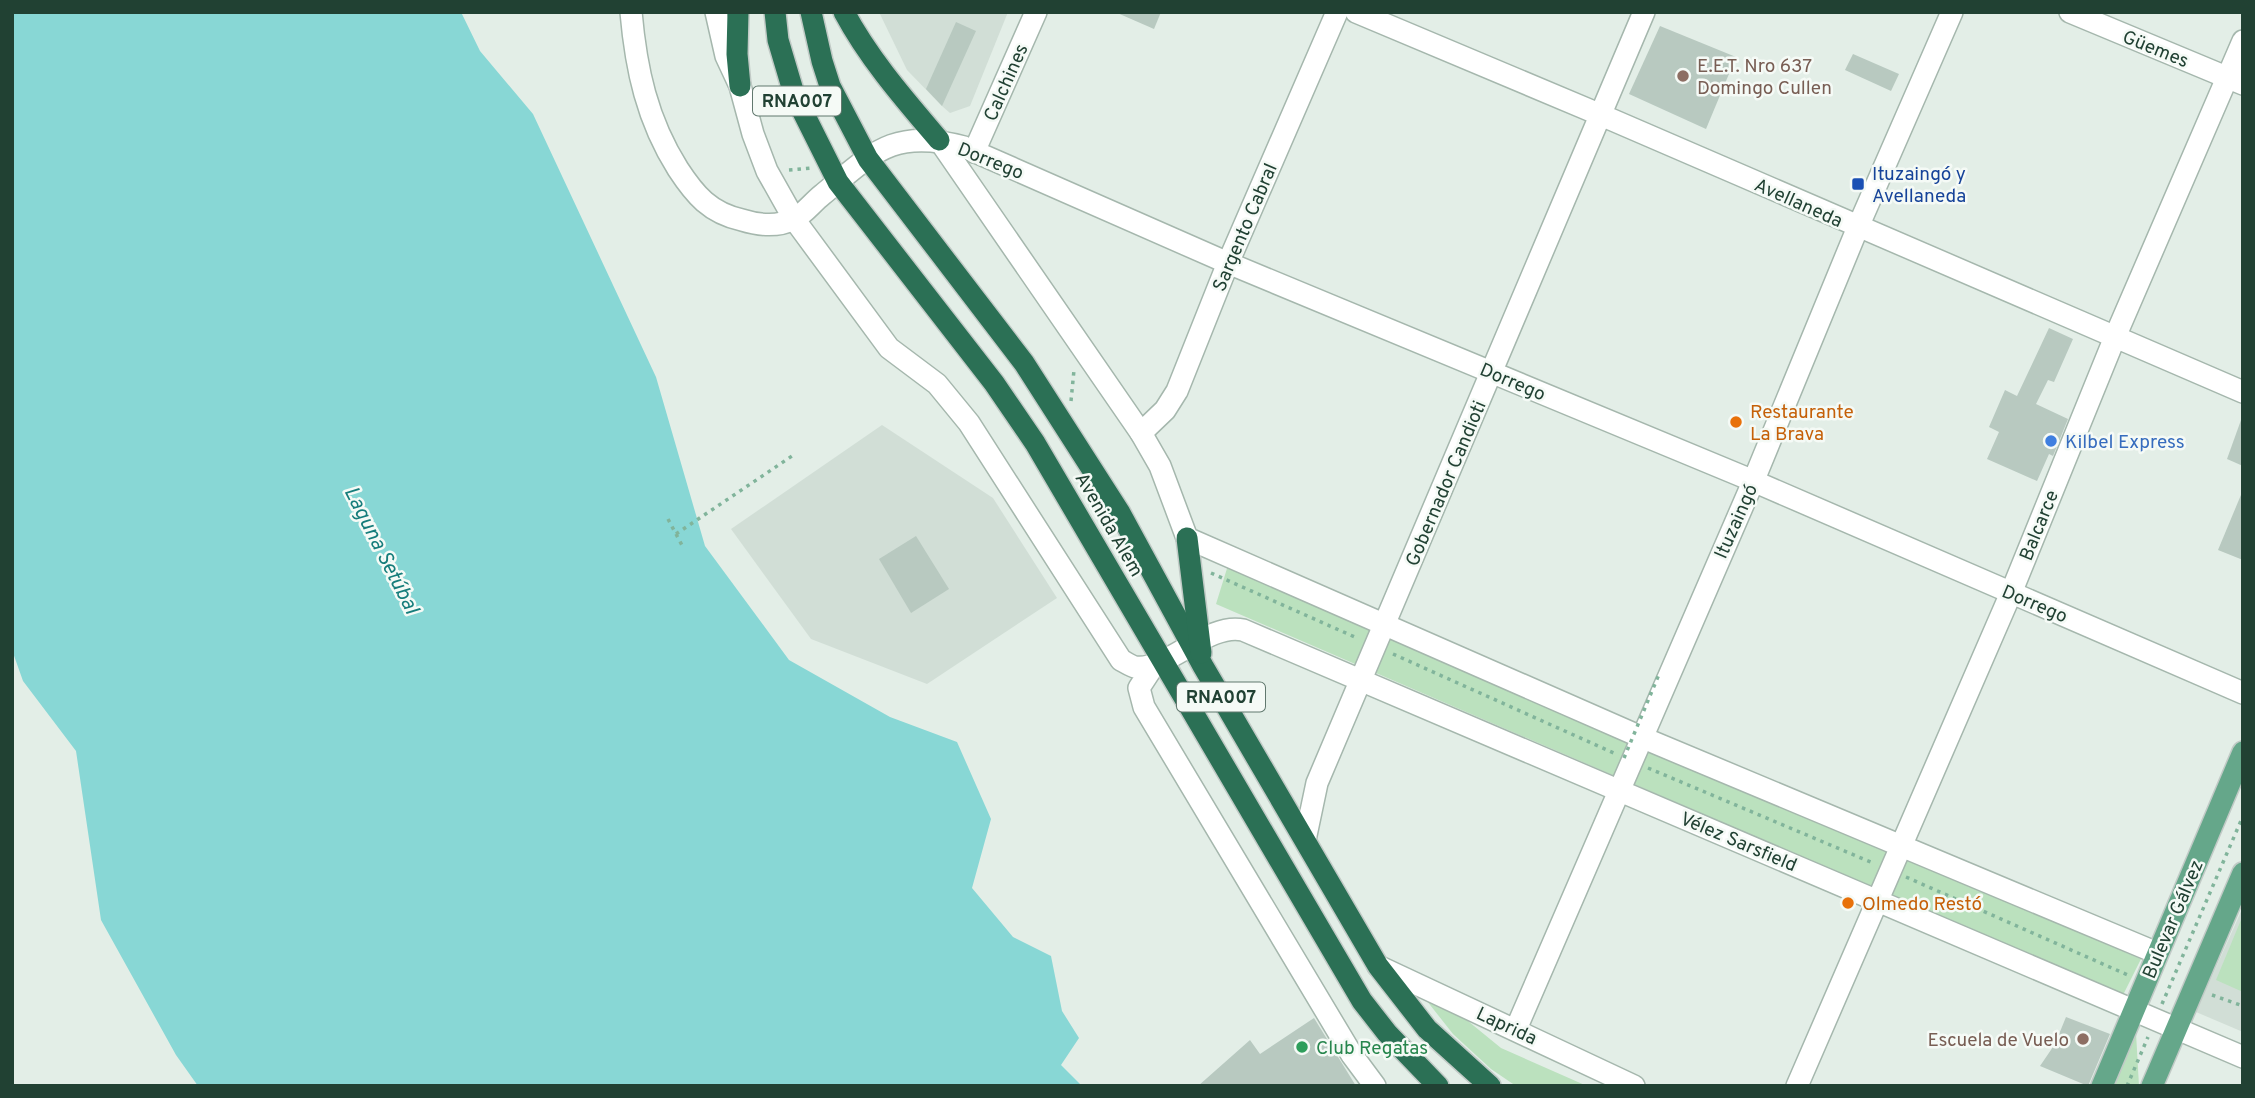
<svg xmlns="http://www.w3.org/2000/svg" width="2255" height="1098" font-family="Overpass,sans-serif">
	<rect width="100%" height="100%" fill="#e3eee7"/>
	<g fill="#d1ded6">
		<path d="M879 12H1008L970 106 950 113 942 106 907 70Z"/>
		<path d="M882 425 993 498 1057 598 927 684 811 639 731 529Z"/>
		<path d="M2243 907V1032L2196 1012Z"/>
	</g>
	<g fill="#bbe1be">
		<path d="M1229 562 1674 758 2141 959 2123 995 1216 604Z"/>
		<path d="M2243 915V992L2216 980Z"/>
		<path d="M1423 996 1452 1008 1501 1048 1587 1086H1516L1491 1069 1453 1034Z"/>
		<path d="M2135 1015 2139 1086H2105Z"/>
	</g>
	<path fill="#88d7d5" d="M12 12H461L480 51 533 114 656 377 705 546 789 660 890 717 957 742 991 819 972 888 1013 937 1051 956 1062 1011 1079 1038 1061 1065 1082 1086H198L176 1055 101 920 76 751 23 681 12 650Z"/>
	<g fill="#b8c9c0">
		<path d="M1115 12H1161L1154 29Z"/>
		<path d="M956 22 976 31 942 106 926 89Z"/>
		<path d="M1660 26 1736 57 1706 129 1629 94Z"/>
		<path d="M1853 54 1899 74 1891 91 1845 70Z"/>
		<path d="M2049 328 2073 339 2054 382 2048 380 2036 404 2068 419 2053 456 2049 454 2037 481 1987 459 1999 432 1989 427 2005 390 2017 396Z"/>
		<path d="M2241 420H2243V466L2227 459Z"/>
		<path d="M2243 490V560L2218 550Z"/>
		<path d="M916 536 949 589 911 613 879 559Z"/>
		<path d="M2066 1017 2110 1034 2088 1086 2040 1066 2055 1044Z"/>
		<path d="M1314 1018 1356 1086H1198L1250 1040 1260 1054Z"/>
	</g>
	<g fill="none" stroke-linecap="round" stroke-linejoin="round">
		<g stroke="#a5b7ad" stroke-width="24">
			<g id="minor">
				<path d="M631 12C636 69 647 120 678 169 695 195 710 213 742 220 758 225 778 227 794 219 804 214 813 202 822 195 874 152 893 128 964 147L1228 263 1744 477 2243 693"/>
				<path d="M716 12 726 56 740 86 753 134 767 171 794 219 889 348 937 384 969 423 1121 660C1125 662 1131 666 1135 667 1166 672 1208 622 1243 630L2243 1057"/>
				<path d="M1356 12 1601 115 2243 392"/>
				<path d="M2070 12 2243 84"/>
				<path d="M939 140 1141 433 1160 466 1187 538 1641 737 2157 953"/>
				<path d="M974 152 1036 12"/>
				<path d="M1141 433 1165 410 1177 391 1228 263 1337 12"/>
				<path d="M1154 665 1139 688 1144 707 1352 1055 1375 1086"/>
				<path d="M1305 840 1317 783 1644 12"/>
				<path d="M1378 966 1634 1086"/>
				<path d="M1516 1029 1753 482 1858 227 1952 12"/>
				<path d="M1797 1086 2011 593 2115 337 2243 41"/>
			</g>
		</g>
		<g stroke="#c1cac6" stroke-width="24">
			<g id="major">
				<path d="M2102 1086 2243 752"/>
				<path d="M2152 1086 2243 873"/>
			</g>
		</g>
		<g stroke="#c1cac6" stroke-width="24">
			<g id="highway">
				<path d="M738 12 737 54 740 86"/>
				<path d="M775 12 778 40 794 94 838 182 994 383 1035 443 1362 1001 1387 1033 1438 1086"/>
				<path d="M811 12 822 61 830 86 868 159 1024 363 1120 513 1203 666 1378 966 1427 1029 1490 1086"/>
				<path d="M844 12C869 59 905 100 939 140"/>
				<path d="M1187 538 1201 653"/>
			</g>
		</g>
		<g stroke="#81b49b" stroke-width="3.5" stroke-dasharray="3.5 5" stroke-linecap="butt">
			<path d="M789 170 812 168"/>
			<path d="M1071 401 1074 370"/>
			<path d="M668 519 684 549"/>
			<path d="M676 534 792 456"/>
			<path d="M1211 573 1357 638"/>
			<path d="M1393 654 1616 754"/>
			<path d="M1648 768 1873 863"/>
			<path d="M1906 877 2130 976"/>
			<path d="M2212 995 2243 1006"/>
			<path d="M2162 1004 2243 816"/>
			<path d="M2127 1086 2148 1037"/>
		</g>
		<use href="#minor" stroke="#fff" stroke-width="21"/>
		<use href="#major" stroke="#65a78a" stroke-width="21"/>
		<use href="#highway" stroke="#2b7055" stroke-width="21"/>
		<path stroke="#81b49b" stroke-width="3.5" stroke-dasharray="3.5 5" stroke-linecap="butt" d="M1624 758 1660 672"/>
	</g>
	<g fill="#8d6e63" stroke="#f5faf6" stroke-width="2.5">
		<circle cx="1683" cy="76" r="7"/>
		<circle cx="2083" cy="1039" r="7"/>
	</g>
	<rect fill="#1a4fb4" stroke="#f5faf6" stroke-width="2.5" x="1851" y="177" width="14" height="14" rx="3.5"/>
	<g fill="#e8710a" stroke="#f5faf6" stroke-width="2.5">
		<circle cx="1736" cy="422" r="7"/>
		<circle cx="1848" cy="903" r="7"/>
	</g>
	<circle fill="#3f7fe0" stroke="#f5faf6" stroke-width="2.5" cx="2051" cy="441" r="7"/>
	<circle fill="#2e9e5b" stroke="#f5faf6" stroke-width="2.5" cx="1302" cy="1047" r="7"/>
	<g text-anchor="middle" stroke-width="5" stroke-linejoin="round" paint-order="stroke">
		<g fill="#f5faf6" stroke="#61786e" stroke-width="2">
			<rect x="753" y="86.5" width="88" height="29" rx="5"/>
			<rect x="1177" y="682.5" width="88" height="29" rx="5"/>
		</g>
		<g font-size="18" font-weight="bold" fill="#214133">
			<text x="797" y="107">RNA007</text>
			<text x="1221" y="703">RNA007</text>
		</g>
		<g font-size="19" fill="#214133" stroke="#f5faf6">
			<text transform="translate(2156 48) rotate(22)" y="7">Güemes</text>
			<text transform="translate(1005 82) rotate(-66)" y="7">Calchines</text>
			<text transform="translate(991 160) rotate(22)" y="7">Dorrego</text>
			<text transform="translate(1799 202) rotate(24)" y="7">Avellaneda</text>
			<text transform="translate(1244 227) rotate(-67)" y="7">Sargento Cabral</text>
			<text transform="translate(1513 381) rotate(23)" y="7">Dorrego</text>
			<text transform="translate(1445 483) rotate(-67)" y="7">Gobernador Candioti</text>
			<text transform="translate(1735 521) rotate(-66)" y="7">Ituzaingó</text>
			<text transform="translate(1110 524) rotate(60)" y="7">Avenida Alem</text>
			<text transform="translate(2038 525) rotate(-68)" y="7">Balcarce</text>
			<text transform="translate(2035 603) rotate(23)" y="7">Dorrego</text>
			<text transform="translate(1739 841) rotate(23)" y="7">Vélez Sarsfield</text>
			<text transform="translate(2172 919) rotate(-67)" y="7">Bulevar Gálvez</text>
			<text transform="translate(1507 1025) rotate(25)" y="7">Laprida</text>
		</g>
		<g font-size="19" fill="#785e54" stroke="#f5faf6" text-anchor="start">
			<text x="1697" y="72">E.E.T. Nro 637<tspan x="1697" dy="22">Domingo Cullen</tspan></text>
			<text x="2069" y="1046" text-anchor="end">Escuela de Vuelo</text>
		</g>
		<g font-size="19" fill="#164399" stroke="#f5faf6" text-anchor="start">
			<text x="1872" y="180">Ituzaingó y<tspan x="1872" dy="22">Avellaneda</tspan></text>
		</g>
		<g font-size="19" fill="#c56008" stroke="#f5faf6" text-anchor="start">
			<text x="1750" y="418">Restaurante<tspan x="1750" dy="22">La Brava</tspan></text>
			<text x="1862" y="910">Olmedo Restó</text>
		</g>
		<g font-size="19" fill="#366cbe" stroke="#f5faf6" text-anchor="start">
			<text x="2065" y="448">Kilbel Express</text>
		</g>
		<g font-size="19" fill="#27864d" stroke="#f5faf6" text-anchor="start">
			<text x="1316" y="1054">Club Regatas</text>
		</g>
		<g font-size="21" font-style="italic" fill="#167d7b" stroke="#f5faf6">
			<text transform="translate(382 550) rotate(63)" y="7">Laguna Setúbal</text>
		</g>
	</g>
	<rect width="2255" height="1098" fill="none" stroke="#214133" stroke-width="28"/>
</svg>
